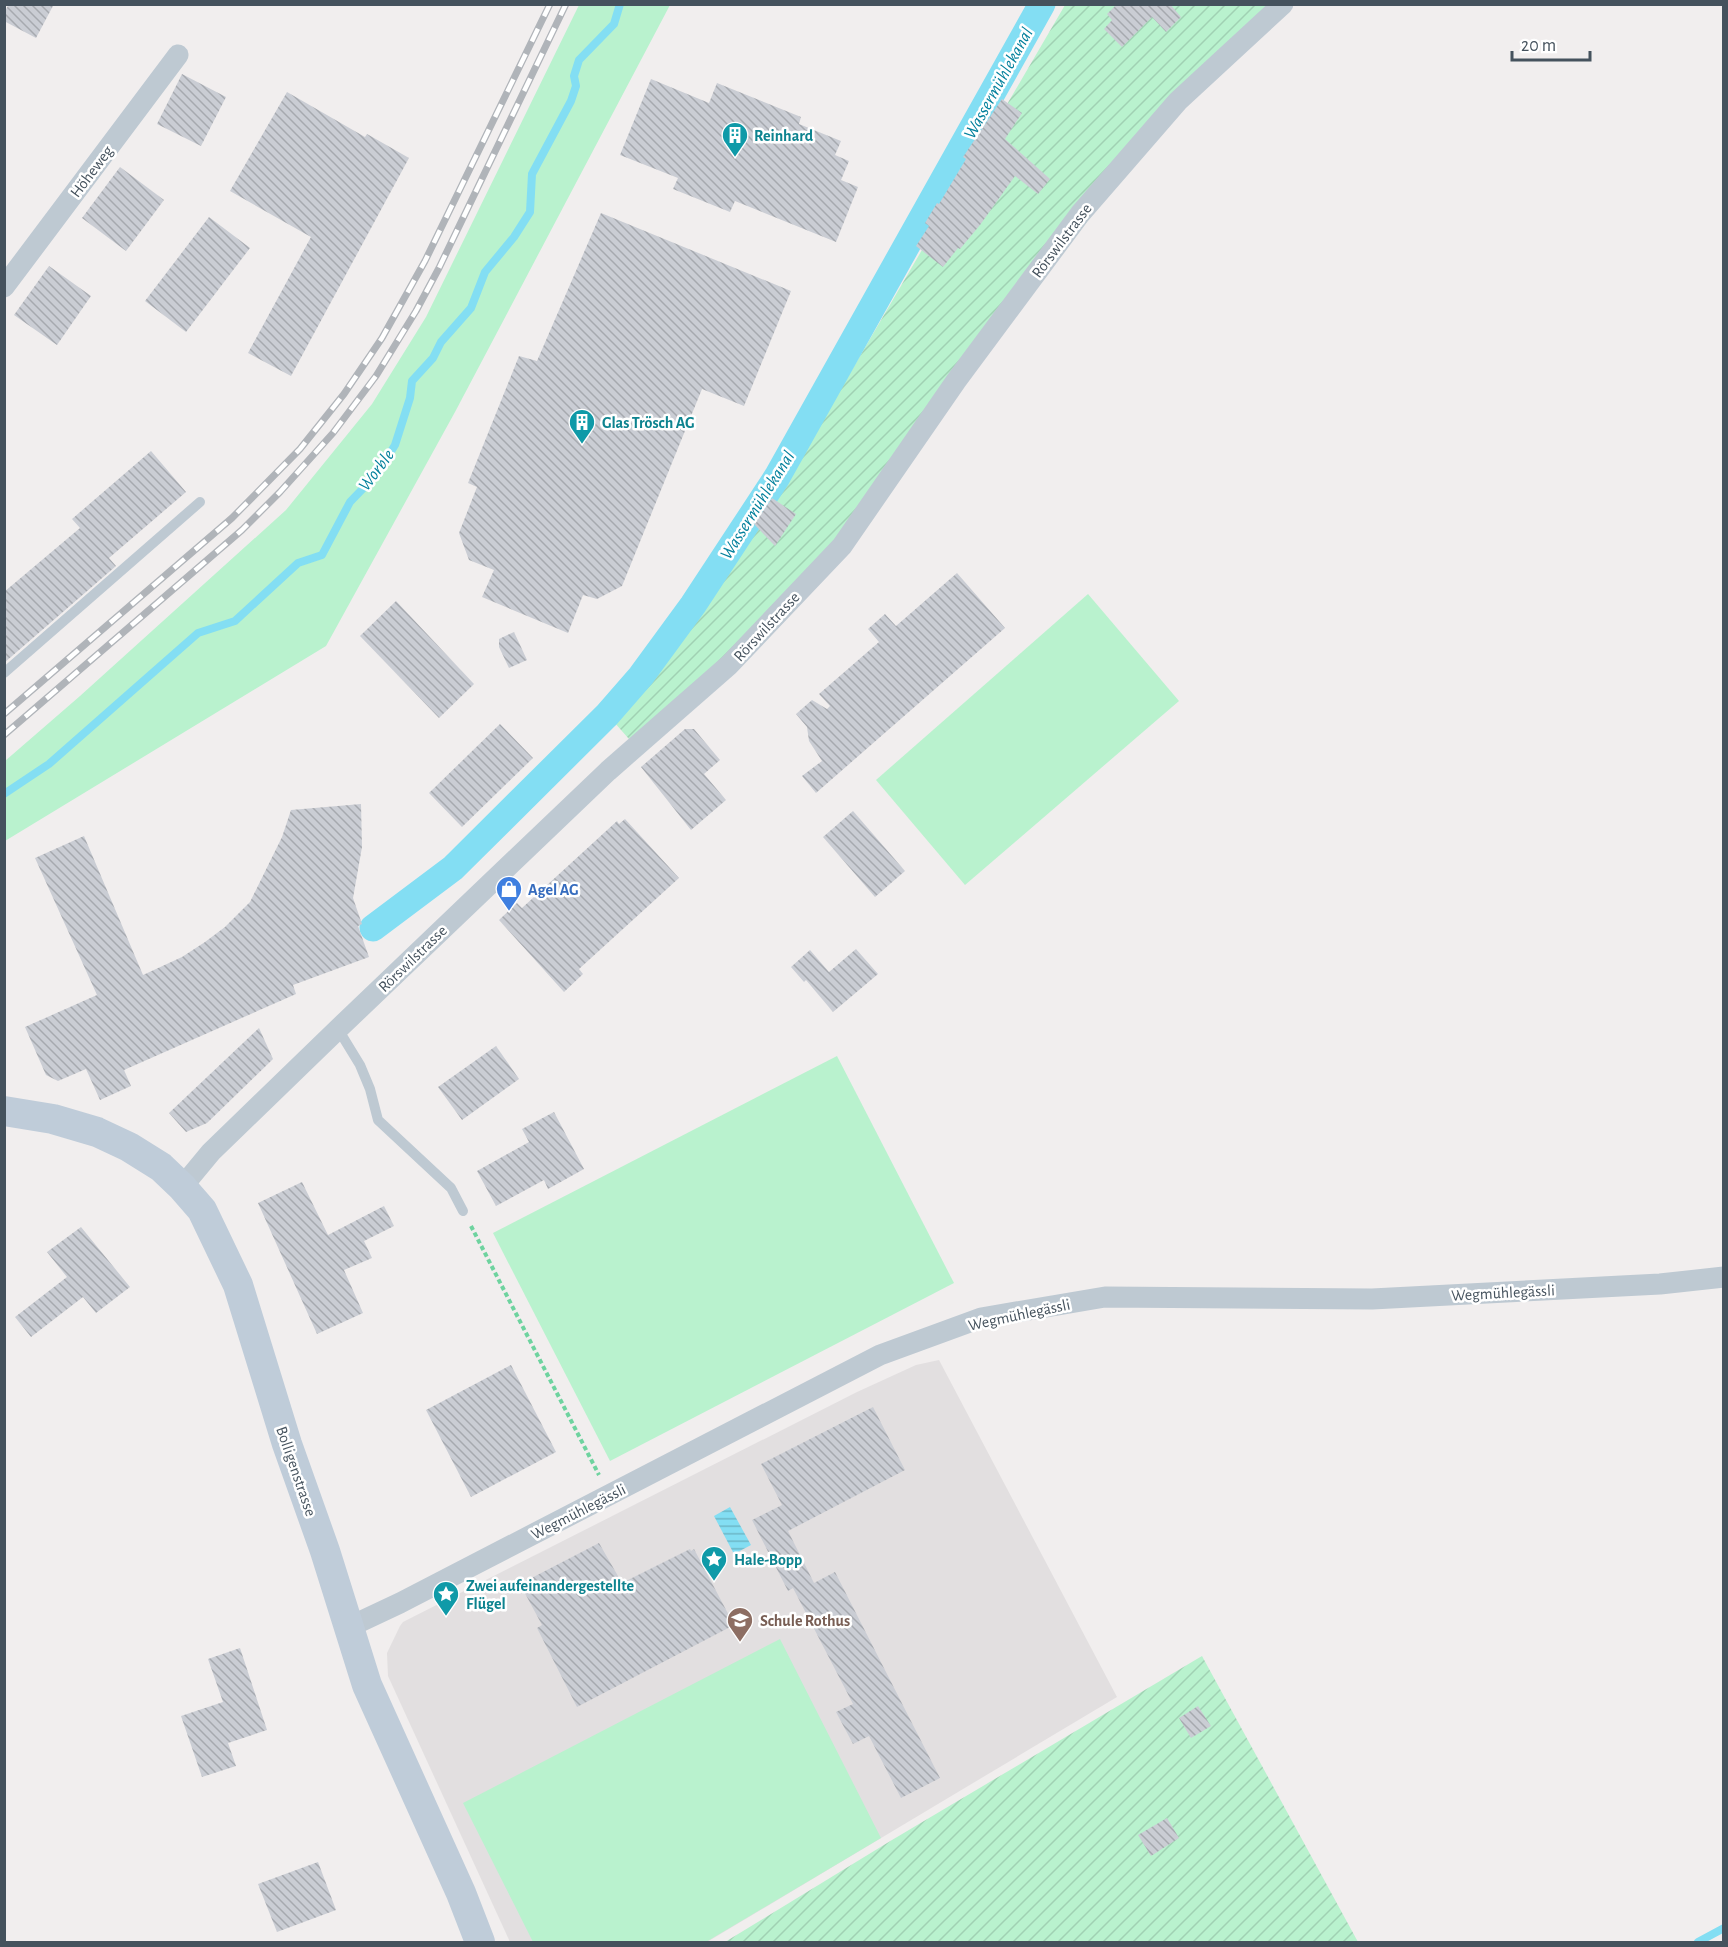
<svg xmlns="http://www.w3.org/2000/svg" width="1728" height="1947" font-family="'Alegreya Sans',sans-serif">
	<defs>
		<pattern id="garden-furrows" width="10" height="10" patternUnits="userSpaceOnUse" patternTransform="scale(1.5)"><rect width="10" height="10" fill="#b9f2ce"/><path d="M-1 1l2-2M0 10L10 0M9 11l2-2" fill="none" stroke="#a0d1b3"/></pattern>
		<pattern id="water-rules" width="6" height="5" patternUnits="userSpaceOnUse" patternTransform="scale(1.5)"><rect width="6" height="5" fill="#83def3"/><path d="M0 2.5h6" fill="none" stroke="#6db7c8"/></pattern>
		<pattern id="building-back-hatch" width="6" height="6" patternUnits="userSpaceOnUse" patternTransform="scale(1.5)"><rect width="6" height="6" fill="#cacdd4"/><path d="M-1 5l2 2M0 0l6 6M5-1l2 2" fill="none" stroke="#a6a9af"/></pattern>
	</defs>
	<rect width="100%" height="100%" fill="#f1eeee"/>
	<path fill="#e2dfe0" d="M939 1360 1117 1697 707 1942H510L388 1676 387 1653 400 1626 403 1622 857 1392 916 1365Z"/>
	<g fill="#b9f2ce">
		<path d="M579 5H670L455 412 326 646 5 841V761L80 696 286 510 372 404 426 317Z"/>
		<path d="M1088 594 1179 701 965 885 876 780Z"/>
		<path d="M837 1056 954 1283 610 1461 493 1233Z"/>
		<path d="M780 1639 881 1838 706 1942H533L463 1803Z"/>
	</g>
	<g fill="url(#garden-furrows)">
		<path d="M1065 5H1283L1178 101 842 546 636 747 614 722 702 610 787 481Z"/>
		<path d="M1202 1656 1358 1942H725L892 1840Z"/>
	</g>
	<path fill="url(#water-rules)" d="M730 1507 751 1545 734 1554 714 1516Z"/>
	<g fill="none" stroke-linecap="round" stroke-linejoin="round">
		<g stroke="#83def3" stroke-width="8">
			<path d="M4 794 49 764 198 633 235 621 298 563 322 555 350 502 377 474 395 445 410 398 412 381 433 358 441 342 471 308 485 272 514 237 530 212 532 174 571 101 576 86 574 76 579 60 614 24 620 4"/>
			<path d="M1698 1942 1724 1928"/>
		</g>
		<path stroke="#83def3" stroke-width="27" d="M373 928 453 868 607 715 641 676 693 605 777 477 1042 4"/>
	</g>
	<g fill="url(#building-back-hatch)">
		<path d="M9 4H54L36 38 4 21V13Z"/>
		<path d="M1117 4H1170L1181 17 1166 32 1152 17 1122 47 1104 29 1112 20 1107 14Z"/>
		<path d="M182 74 226 97 201 146 157 124Z"/>
		<path d="M651 79 709 103 717 83 801 117 799 124 841 141 835 155 849 161 841 180 858 187 836 242 735 201 730 212 673 189 678 178 620 155Z"/>
		<path d="M287 92 365 137 367 134 409 158 291 376 248 353 311 237 230 191Z"/>
		<path d="M1002 99 1022 113 1005 139 1050 179 1038 194 1015 176 980 225 960 249 958 248 943 267 916 246 929 226 925 223 937 203 939 204 966 159 963 157Z"/>
		<path d="M120 167 164 200 126 251 82 218Z"/>
		<path d="M601 213 791 291 744 406 702 389 622 586 597 599 583 595 568 633 482 597 494 570 469 560 459 533 477 487 468 483 519 356 537 361Z"/>
		<path d="M209 217 250 248 186 332 145 301Z"/>
		<path d="M49 266 91 296 57 345 14 315Z"/>
		<path d="M151 451 186 492 109 558 116 566 4 663V592L80 528 72 519Z"/>
		<path d="M772 498 796 514 775 546 754 524Z"/>
		<path d="M957 573 1005 628 816 793 802 776 822 761 809 741 807 727 796 714 812 700 827 709 830 706 819 694 879 642 868 629 885 614 896 626Z"/>
		<path d="M396 601 474 684 439 718 360 636Z"/>
		<path d="M514 632 527 660 509 668 499 647V639Z"/>
		<path d="M500 724 533 758 462 827 429 793Z"/>
		<path d="M685 729H694L720 760 704 774 726 800 691 830 641 767Z"/>
		<path d="M361 804 362 847 353 898 362 924 358 926 369 957 293 985 296 994 124 1070 131 1086 100 1100 86 1069 58 1081 46 1075 25 1027 97 995 35 858 84 836 143 975 182 957 205 942 225 927 250 902 282 837 291 810Z"/>
		<path d="M853 811 905 871 875 897 823 837Z"/>
		<path d="M625 819 679 878 579 969 583 974 564 992 499 920 517 903 522 908 617 821 619 824Z"/>
		<path d="M856 949 878 974 833 1012 806 980 804 982 791 967 810 950 829 972Z"/>
		<path d="M259 1028 273 1059 207 1123 186 1132 169 1113Z"/>
		<path d="M496 1046 519 1079 462 1120 438 1087Z"/>
		<path d="M554 1112 584 1169 548 1189 544 1180 496 1206 477 1171 529 1142 522 1129Z"/>
		<path d="M302 1182 328 1235 384 1206 394 1226 364 1241 372 1258 344 1270 363 1313 317 1334 258 1203Z"/>
		<path d="M81 1227 130 1287 96 1313 83 1297 31 1337 15 1317 67 1277 47 1252Z"/>
		<path d="M511 1365 556 1452 471 1497 426 1410Z"/>
		<path d="M873 1407 905 1470 788 1531 814 1583 835 1572 940 1778 901 1798 869 1736 853 1744 836 1712 853 1704 793 1588 788 1591 752 1520 782 1505 761 1464Z"/>
		<path d="M599 1543 622 1583 690 1549 691 1551 694 1549 734 1625 577 1707 537 1628 542 1625 520 1584Z"/>
		<path d="M240 1648 267 1730 228 1743 236 1766 202 1777 181 1716 223 1702 208 1659Z"/>
		<path d="M1198 1706 1211 1726 1191 1738 1179 1718Z"/>
		<path d="M1167 1818 1179 1838 1151 1856 1138 1835Z"/>
		<path d="M318 1862 336 1910 277 1932 258 1884Z"/>
	</g>
	<g fill="none" stroke-linecap="round" stroke-linejoin="round">
		<path stroke="#6ed39f" stroke-width="4" stroke-dasharray="4.5 3" stroke-linecap="butt" d="M471 1226 599 1475"/>
		<g stroke="#bec9d2" stroke-width="10">
			<path d="M4 673 200 502"/>
			<path d="M338 1029 360 1065 370 1089 378 1120 451 1188 463 1211"/>
		</g>
		<g stroke="#bec9d2" stroke-width="21">
			<path d="M4 287 178 55"/>
			<path d="M182 1187 211 1152 338 1029 608 771 729 665 842 546 956 381 1080 214 1178 101 1283 4"/>
			<path d="M349 1627 400 1603 880 1355 981 1318 1105 1297 1372 1299 1660 1284 1724 1277"/>
		</g>
		<path stroke="#bfccd9" stroke-width="30" d="M4 1111 53 1119 97 1132 129 1147 161 1167 182 1187 202 1210 238 1285 287 1444 325 1551 367 1685 461 1893 480 1942"/>
		<g stroke="#b0b4b9" stroke-width="7">
			<g id="rail">
				<path d="M4 714 232 518 300 449 344 394 382 338 425 261 550 4"/>
				<path d="M4 735 242 530 280 492 333 433 376 376 416 311 439 268 566 4"/>
			</g>
		</g>
		<use href="#rail" stroke="#fff" stroke-width="4.5" stroke-dasharray="14" stroke-linecap="butt"/>
	</g>
	<defs>
		<g id="building-pin" transform="scale(1.35)"><path d="M0 17L-7.5 6A9.5 9.5 0 1 1 7.5 6Z" fill="#0f9aa8" stroke="#fff"/><path d="M-4-6H4V6H1V3H-1V6H-4ZM-2.5-4.3h1.7v1.8h-1.7ZM.8-4.3h1.7v1.8H.8ZM-2.5-1h1.7V.8h-1.7ZM.8-1h1.7V.8H.8Z" fill="#fff"/></g>
		<g id="shop-pin" transform="scale(1.35)"><path d="M0 17L-7.5 6A9.5 9.5 0 1 1 7.5 6Z" fill="#3f7fe0" stroke="#fff"/><path d="M-5-2.5h2.3a2.7 3.5 0 0 1 5.4 0H5L5.5 6h-11ZM-1.5-2.5h3a1.5 2.3 0 0 0-3 0Z" fill="#fff"/></g>
		<g id="sight-pin" transform="scale(1.35)"><path d="M0 17L-7.5 6A9.5 9.5 0 1 1 7.5 6Z" fill="#0f9aa8" stroke="#fff"/><path d="M0-6L1.8-2.2L6-1.7L2.9 1.2L3.7 5.4L0 3.3L-3.7 5.4L-2.9 1.2L-6-1.7L-1.8-2.2Z" fill="#fff"/></g>
		<g id="school-pin" transform="scale(1.35)"><path d="M0 17L-7.5 6A9.5 9.5 0 1 1 7.5 6Z" fill="#8d6e63" stroke="#fff"/><path d="M0-5L7-2L0 1L-7-2ZM-4 1L0 2.5L4 1V4Q0 6-4 4Z" fill="#fff"/></g>
	</defs>
	<g fill-rule="evenodd">
		<use href="#building-pin" x="735" y="135"/>
		<use href="#building-pin" x="582" y="422"/>
		<use href="#shop-pin" x="509" y="889"/>
		<use href="#sight-pin" x="714" y="1559"/>
		<use href="#sight-pin" x="446" y="1594"/>
		<use href="#school-pin" x="740" y="1620"/>
	</g>
	<g text-anchor="middle" stroke-width="5" stroke-linejoin="round" paint-order="stroke">
		<g font-size="16" font-weight="bold" fill="#0d838f" stroke="#fff" text-anchor="start">
			<text x="754" y="141">Reinhard</text>
			<text x="602" y="428">Glas Trösch AG</text>
			<text x="734" y="1565">Hale-Bopp</text>
			<text x="466" y="1591">Zwei aufeinandergestellte<tspan x="466" dy="18">Flügel</tspan></text>
		</g>
		<g font-size="16" fill="#45525d" stroke="#fff">
			<text transform="translate(91 171) rotate(-53)" y="6">Höheweg</text>
			<text transform="translate(1061 240) rotate(-53)" y="6">Rörswilstrasse</text>
			<text transform="translate(766 626) rotate(-47)" y="6">Rörswilstrasse</text>
			<text transform="translate(412 958) rotate(-44)" y="6">Rörswilstrasse</text>
			<text transform="translate(1503 1292) rotate(-3)" y="6">Wegmühlegässli</text>
			<text transform="translate(1019 1314) rotate(-12)" y="6">Wegmühlegässli</text>
			<text transform="translate(297 1471) rotate(71)" y="6">Bolligenstrasse</text>
			<text transform="translate(578 1511) rotate(-27)" y="6">Wegmühlegässli</text>
		</g>
		<g font-size="16" font-weight="bold" fill="#366cbe" stroke="#fff" text-anchor="start">
			<text x="528" y="895">Agel AG</text>
		</g>
		<g font-size="16" font-weight="bold" fill="#785e54" stroke="#fff" text-anchor="start">
			<text x="760" y="1626">Schule Rothus</text>
		</g>
		<g font-size="18" font-style="italic" fill="#03809c" stroke="#fff">
			<text transform="translate(998 83) rotate(-61)" y="6">Wassermühlekanal</text>
			<text transform="translate(376 470) rotate(-53)" y="6">Worble</text>
			<text transform="translate(757 505) rotate(-58)" y="6">Wassermühlekanal</text>
		</g>
	</g>
	<rect width="1728" height="1947" fill="none" stroke="#45525d" stroke-width="12"/>
	<path d="M1512 51v9h78v-9" fill="none" stroke="#45525d" stroke-width="3"/>
	<text x="1521" y="51" font-size="18" fill="#45525d" stroke="#ffffff" stroke-width="4.5" paint-order="stroke">20 m</text>
</svg>
